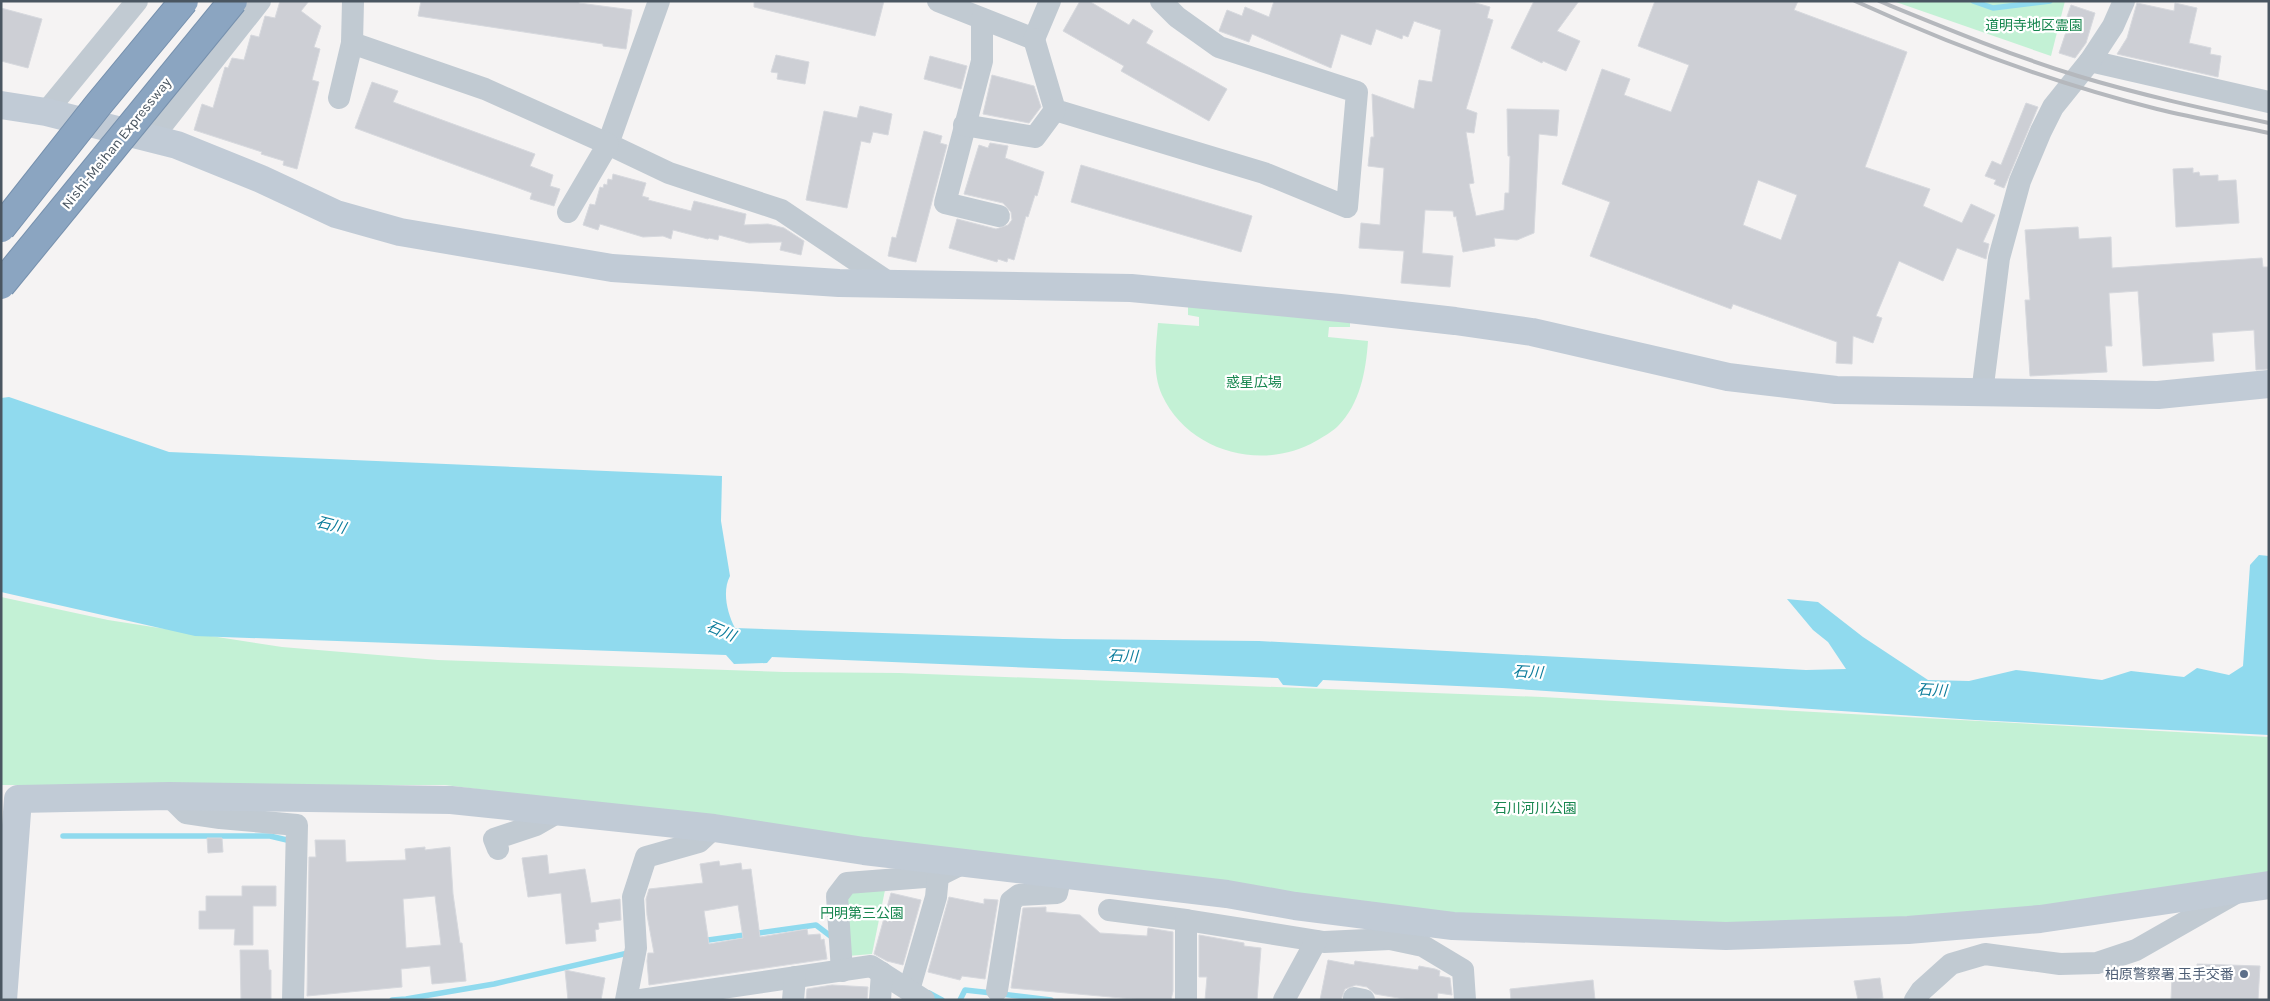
<svg xmlns="http://www.w3.org/2000/svg" width="2270" height="1001" font-family="Karla,'Noto Sans JP',sans-serif">
	<rect width="100%" height="100%" fill="#f5f3f3"/>
	<g fill="#c3f1d5">
		<path d="M1893 1H2065L2051 56Z"/>
		<path d="M1188 304 1350 317V327H1329L1328 337 1368 341C1366 371 1360 404 1338 426 1332 432 1323 437 1316 441 1263 472 1188 452 1162 395 1152 373 1156 347 1158 323L1199 326V317L1188 315Z"/>
		<path d="M1 597 108 620 282 647 438 660 784 672 899 673 1542 697 2269 737V875L2032 910 1772 924 1420 915 1126 872 445 785H1Z"/>
		<path d="M885 890 872 954 848 956 843 904 849 893Z"/>
	</g>
	<path fill="#90daee" d="M9 397 169 452 722 476 721 521 730 576C722 591 727 613 735 628L1063 639 1259 641 1806 670 1846 669 1828 642 1813 630 1787 599 1818 602 1863 637 1928 680 1969 681 2016 670 2102 680 2131 671 2184 677 2197 668 2229 675 2243 666 2250 565 2259 555 2269 556V735L1975 720 1502 688 1323 680 1317 687 1283 685 1278 678 772 657 767 663 734 664 726 655 195 636 1 592V398Z"/>
	<g fill="none" stroke-linecap="round" stroke-linejoin="round">
		<g stroke="#90daee" stroke-width="5.5">
			<path d="M1973 1 1993 8 2050 1"/>
			<path d="M63 836H270L291 841V843"/>
			<path d="M701 941 816 925 833 938"/>
			<path d="M929 993 942 1000"/>
			<path d="M1001 994 1051 1000"/>
			<path d="M392 1000 406 999 494 984 628 953"/>
			<path d="M960 1000 965 990 992 993"/>
		</g>
	</g>
	<g fill="#cdcfd5" stroke="#d7d9de" fill-rule="evenodd">
		<path d="M280 1H309L301 11 321 26 314 47 320 49 312 80 319 82 297 169 283 165 284 161 261 154 262 152 194 130 202 104 213 108 225 67 228 68 232 58 244 60 251 35 259 37 265 16 275 18Z"/>
		<path d="M421 1H579V3L632 10 626 49 603 46V44L418 16Z"/>
		<path d="M754 1H884L875 36 754 7Z"/>
		<path d="M1080 1H1089L1129 25 1133 19 1153 31 1146 43 1227 89 1209 121 1121 71 1124 66 1063 31Z"/>
		<path d="M1274 1H1469L1490 7 1487 18 1493 20 1466 109 1477 113 1474 133 1466 132 1474 183 1469 184 1476 216 1504 210 1505 193H1509L1510 156H1508L1507 109 1559 110 1557 136 1539 134 1534 233 1517 240 1494 238 1495 246 1463 252 1456 216 1454 217 1453 211 1425 210 1422 253 1453 256 1450 287 1401 283 1404 251 1359 248 1361 223 1380 225 1384 168 1368 166 1371 137H1374L1372 94 1414 109 1419 80 1432 82 1441 30 1414 21 1408 37 1403 35 1402 39 1376 29 1371 45 1341 34 1331 68 1252 34 1249 42 1219 31 1227 10 1242 16 1245 7 1269 17Z"/>
		<path d="M1534 1H1579L1557 31 1580 41 1566 71 1543 61 1542 63 1511 48Z"/>
		<path d="M1655 1H1798L1794 10 1907 52 1865 167 1930 189 1923 206 1962 223 1971 204 1995 215 1983 242 1989 244 1986 259 1957 248 1943 281 1899 261 1876 316 1882 318 1873 343 1853 336 1852 364 1836 363 1837 342 1733 304 1731 309 1590 256 1610 202 1562 184 1602 69 1630 79 1624 95 1671 112 1689 65 1638 46ZM1758 180 1797 195 1781 240 1743 225Z"/>
		<path d="M2137 3 2174 11 2175 3 2197 8 2189 43 2211 48 2210 54 2221 56 2218 77 2117 54 2127 38Z"/>
		<path d="M2071 5 2095 13 2086 43 2075 58 2059 53 2068 26 2064 25Z"/>
		<path d="M1 8 42 19 28 68 1 61Z"/>
		<path d="M776 55 809 62 805 84 777 79 778 73 771 72Z"/>
		<path d="M930 56 967 66 961 89 924 79Z"/>
		<path d="M992 75 1034 86 1041 107 1029 123 983 114Z"/>
		<path d="M372 82 398 91 393 102 535 154 530 166 553 175 550 186 560 189 554 206 530 199 532 193 355 128Z"/>
		<path d="M2026 103 2038 107 2004 188 1994 184 1996 180 1985 176 1992 161 2001 165Z"/>
		<path d="M860 106 892 114 888 135 873 132 870 143 861 141 847 208 806 200 824 111 857 118Z"/>
		<path d="M924 131 942 136 940 143 947 145 916 262 888 256 892 237 896 238Z"/>
		<path d="M990 143 1008 146 1005 158 1044 172 1037 196 1035 195 1028 217 1026 216 1014 260 1008 258 1007 262 998 259 997 262 949 248 957 219 996 229 1008 225 1012 220 1011 212 1003 203 964 194 979 145 988 148Z"/>
		<path d="M1081 165 1252 216 1241 252 1071 202Z"/>
		<path d="M2193 168V173L2199 172 2200 176 2218 175V181L2236 180 2239 223 2176 227 2173 169Z"/>
		<path d="M613 174 646 183 642 196 649 198 648 200 691 211 694 201 746 214 744 225 768 224 784 228 804 241 801 255 780 250 782 242 749 243 719 235 718 240 709 238 708 239 673 230 671 239 663 236 643 237 600 224 598 230 583 225 590 204 595 205 600 187 603 188 604 184 607 185 608 179 612 180Z"/>
		<path d="M2078 227 2079 239 2111 237 2112 268 2262 258 2263 267H2269V369L2256 370 2254 330 2212 333 2214 361 2143 366 2138 291 2109 293 2112 346H2105L2107 372 2030 376 2025 300H2030L2025 230Z"/>
		<path d="M207 838H222L223 852 208 853Z"/>
		<path d="M315 840H345L346 862 406 860 405 849 425 847V850L450 847 453 894 460 943H462L466 981 432 984 430 966 401 969 402 987 307 996 309 857H316ZM435 896 441 945 406 948 403 899Z"/>
		<path d="M547 855 549 874 585 869 591 903 620 899 621 920 598 923 599 929 595 930 596 941 566 944 561 893 528 897 522 858Z"/>
		<path d="M719 861 720 866 741 863 742 870 751 869 760 937 807 929 808 935 820 934 821 940 824 939 827 959 649 985 647 961 648 953H654L647 915 646 899 649 889 703 883 700 864ZM738 905 743 938 709 944 704 911Z"/>
		<path d="M242 886H276V906H253V945H234L235 929H199V911H206V896H242Z"/>
		<path d="M891 893 921 900 903 965 887 961 874 954Z"/>
		<path d="M949 897 984 904V899L998 900 985 979 962 976 960 980 928 972Z"/>
		<path d="M1046 907V912L1080 915 1100 933 1147 936 1148 928 1173 932V991L1171 1000H1144L1011 988 1023 908Z"/>
		<path d="M1199 935 1244 943V946L1261 948 1257 1000H1205L1207 977H1199Z"/>
		<path d="M240 950H268L269 970H271V1000H241Z"/>
		<path d="M1328 960 1354 965 1355 961 1418 970 1419 966 1435 969 1440 971 1439 976 1450 978 1452 995 1438 993 1437 1000H1410L1375 994 1367 987 1356 985 1345 989 1341 1000H1320Z"/>
		<path d="M2197 964 2260 966 2258 1000H2171L2172 977 2197 979Z"/>
		<path d="M565 970 605 978 601 1000H568Z"/>
		<path d="M1880 978 1883 998 1858 1000 1854 981Z"/>
		<path d="M1593 980 1595 1000H1511L1510 989Z"/>
		<path d="M832 985 868 987 867 1000H806L807 989Z"/>
	</g>
	<g fill="none" stroke-linecap="round" stroke-linejoin="round">
		<g stroke="#c1cad2" stroke-width="22">
			<path d="M659 1 608 144 669 173 781 210 891 284"/>
			<path d="M938 1 1034 39 1050 1"/>
			<path d="M982 19V61L945 203 999 216"/>
			<path d="M1034 39 1055 110 1264 173 1347 207 1357 92 1219 47 1177 17 1161 1"/>
			<path d="M352 43 485 89 608 144 568 212"/>
			<path d="M2090 61 2269 102"/>
			<path d="M339 98 352 43 353 1"/>
			<path d="M46 112 137 1"/>
			<path d="M964 125 1035 137 1055 110"/>
			<path d="M152 138 260 1"/>
			<path d="M1982 393 1999 258 2020 181 2041 131 2053 107 2090 61 2113 26 2124 1"/>
			<path d="M169 796 186 813 220 818 297 825 293 1000"/>
			<path d="M498 849 494 839 536 825 562 810"/>
			<path d="M1109 910 1186 920 1324 942 1390 939"/>
			<path d="M1186 920V1000"/>
			<path d="M1390 925V939L1423 946 1463 970 1465 1000"/>
			<path d="M842 971 837 896 847 883 938 876 966 862"/>
			<path d="M909 990 936 897 938 876"/>
			<path d="M997 990 1011 901 1019 895 1057 893 1061 874"/>
			<path d="M1354 998 1364 1000"/>
			<path d="M626 1000 636 948 633 897 646 857 699 842 714 828"/>
			<path d="M641 1000 871 966 924 1000"/>
			<path d="M793 1000 795 977"/>
			<path d="M880 1000 882 973"/>
			<path d="M1284 1000 1316 941"/>
			<path d="M1915 1000 1921 991 1951 964 1985 954 2060 964 2097 963 2136 950 2236 893"/>
		</g>
		<g stroke="#c1cbd6" stroke-width="28">
			<path d="M1 105 46 112 177 145 261 179 336 214 400 232 612 268 839 283 1131 288 1340 308 1455 321 1532 332 1728 377 1836 390 2158 395 2269 384"/>
			<path d="M3 1000 18 799 169 796 451 800 714 828 864 851 1227 894 1295 906 1453 926 1726 936 1908 930 2040 919 2269 885"/>
		</g>
		<g stroke="#b5b8bd" stroke-width="4">
			<path d="M1855 1C1949 44 2057 84 2157 109 2194 118 2232 125 2269 133"/>
			<path d="M1879 1C1945 28 2010 55 2078 76 2141 95 2205 109 2269 123"/>
		</g>
		<g stroke="#7690ad" stroke-width="30" stroke-linecap="butt">
			<g id="highway-bridge">
				<path d="M1 228 98 105 184 1"/>
				<path d="M1 285 233 1"/>
			</g>
		</g>
		<use href="#highway-bridge" stroke="#8ba5c1" stroke-width="28"/>
	</g>
	<circle fill="#5c6f8a" stroke="#fff" stroke-width="2" cx="2244" cy="974" r="5"/>
	<g text-anchor="middle" stroke-width="4.5" stroke-linejoin="round" paint-order="stroke">
		<g font-size="14" fill="#17864f" stroke="#fff">
			<text x="2034" y="30">道明寺地区霊園</text>
			<text x="1254" y="387">惑星広場</text>
			<text x="1535" y="813">石川河川公園</text>
			<text x="862" y="918">円明第三公園</text>
		</g>
		<g font-size="14" fill="#4a5661" stroke="#fff">
			<text transform="translate(116 143) rotate(-51)" y="5">Nishi-Meihan Expressway</text>
		</g>
		<g font-size="14" fill="#4e5e75" stroke="#fff" text-anchor="end">
			<text x="2234" y="979">柏原警察署 玉手交番</text>
		</g>
		<g font-size="15" font-style="italic" fill="#0c7c9b" stroke="#fff">
			<text transform="translate(331 525) rotate(14)" y="5">石川</text>
			<text transform="translate(721 631) rotate(23)" y="5">石川</text>
			<text transform="translate(1123 656) rotate(2)" y="5">石川</text>
			<text transform="translate(1528 672) rotate(3)" y="5">石川</text>
			<text transform="translate(1932 690) rotate(3)" y="5">石川</text>
		</g>
	</g>
	<rect width="2270" height="1001" fill="none" stroke="#4a5661" stroke-width="5"/>
</svg>
